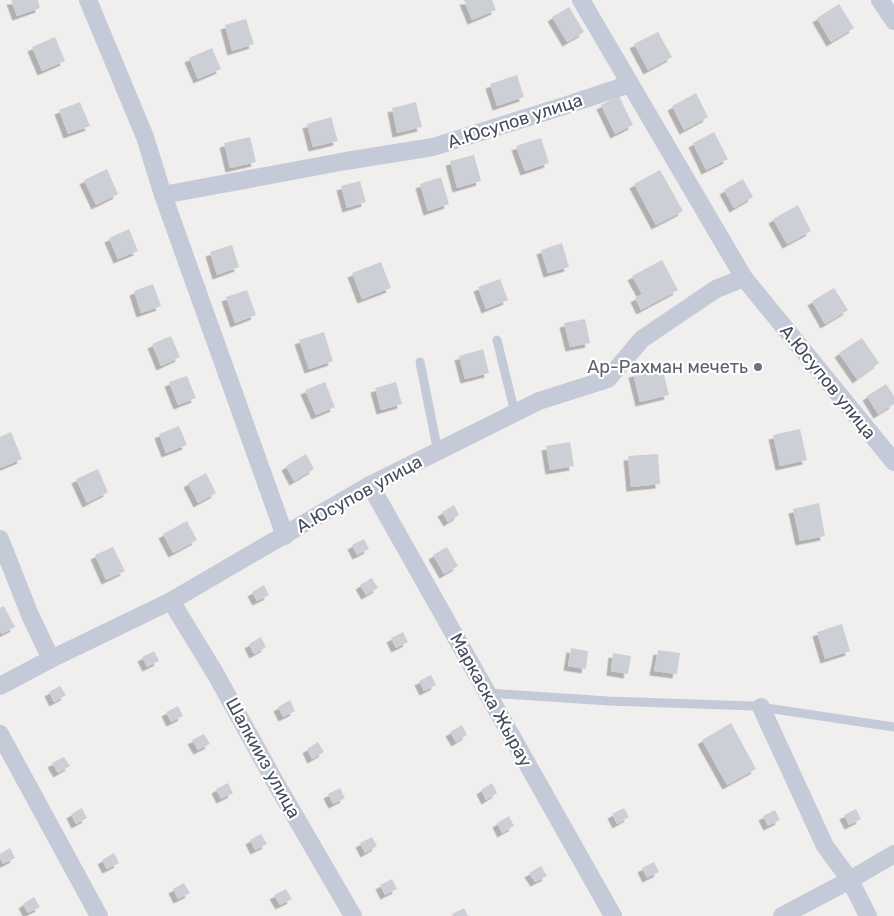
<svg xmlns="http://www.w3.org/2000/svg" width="894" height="916" font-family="Rubik,sans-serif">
	<defs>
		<filter id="shadow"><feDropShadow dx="-4.5" dy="4.5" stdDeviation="0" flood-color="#0004"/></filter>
	</defs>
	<rect width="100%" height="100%" fill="#f1efee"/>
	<g fill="#cdcfd7" filter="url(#shadow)">
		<path d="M11 0H38L40 8 17 16Z"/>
		<path d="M464 0H492L496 10 472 20Z"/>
		<path d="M839 4 854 28 831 42 817 18Z"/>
		<path d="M569 7 584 32 567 42 552 17Z"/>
		<path d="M246 19 254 44 232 51 225 25Z"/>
		<path d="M658 32 672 57 648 70 634 44Z"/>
		<path d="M55 37 65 61 42 71 32 47Z"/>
		<path d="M212 48 221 69 198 79 189 58Z"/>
		<path d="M517 75 524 97 497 106 490 84Z"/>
		<path d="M696 93 708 117 684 130 672 106Z"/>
		<path d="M619 96 633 125 615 134 601 105Z"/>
		<path d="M80 102 90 126 68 134 59 110Z"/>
		<path d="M416 102 422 127 397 133 392 108Z"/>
		<path d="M331 117 338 141 313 147 307 124Z"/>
		<path d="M714 132 728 159 706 170 693 143Z"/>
		<path d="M250 137 256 162 230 168 224 143Z"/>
		<path d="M541 138 549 163 525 171 516 146Z"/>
		<path d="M474 155 481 181 457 188 450 161Z"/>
		<path d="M107 169 118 194 96 205 84 180Z"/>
		<path d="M660 170 683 211 656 225 634 184Z"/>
		<path d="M441 177 449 204 428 211 420 184Z"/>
		<path d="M743 179 753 197 734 208 724 190Z"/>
		<path d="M360 181 366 202 347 208 341 186Z"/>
		<path d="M798 205 811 231 787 244 773 219Z"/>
		<path d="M129 229 138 251 118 259 109 238Z"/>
		<path d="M562 243 569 267 548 273 541 250Z"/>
		<path d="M232 245 239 267 217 275 210 252Z"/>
		<path d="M662 260 678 290 641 310 635 298 642 294 632 276Z"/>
		<path d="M381 262 391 288 362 299 352 273Z"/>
		<path d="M500 279 508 300 486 309 478 287Z"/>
		<path d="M153 284 161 306 141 313 134 291Z"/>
		<path d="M834 288 848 310 825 324 812 301Z"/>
		<path d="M247 290 256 315 235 323 226 297Z"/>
		<path d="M585 319 590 343 570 347 564 323Z"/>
		<path d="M324 332 333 361 309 369 299 340Z"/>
		<path d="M171 336 180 357 161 366 152 344Z"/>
		<path d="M862 338 879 363 857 379 839 353Z"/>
		<path d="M483 349 489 373 465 379 459 356Z"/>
		<path d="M662 367 669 395 640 402 633 373Z"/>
		<path d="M187 376 196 398 178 405 169 382Z"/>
		<path d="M325 382 335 407 316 415 305 390Z"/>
		<path d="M396 382 402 404 381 410 375 388Z"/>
		<path d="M886 384 894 396V404L878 414 867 396Z"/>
		<path d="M179 426 187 445 166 453 159 434Z"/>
		<path d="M800 429 807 460 780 466 773 435Z"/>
		<path d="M11 432 22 459 0 468V437Z"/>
		<path d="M570 442 574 466 550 470 546 446Z"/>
		<path d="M306 454 314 469 294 481 286 466Z"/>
		<path d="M658 454 660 484 631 487 628 456Z"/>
		<path d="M98 469 108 492 87 503 76 479Z"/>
		<path d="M206 473 216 493 198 503 188 483Z"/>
		<path d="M819 503 825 536 800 541 793 509Z"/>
		<path d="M454 505 459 515 448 522 442 512Z"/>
		<path d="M187 521 197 540 173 553 163 534Z"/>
		<path d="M364 539 369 549 357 555 352 545Z"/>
		<path d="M113 547 125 571 106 580 95 555Z"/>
		<path d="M447 547 458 566 444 574 433 555Z"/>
		<path d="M372 578 378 588 366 595 360 585Z"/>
		<path d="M264 585 269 595 257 601 252 592Z"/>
		<path d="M4 606 15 627 2 634 0 631V608Z"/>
		<path d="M842 624 850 651 825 659 817 632Z"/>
		<path d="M403 632 408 642 396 648 391 638Z"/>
		<path d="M261 637 266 647 254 654 249 644Z"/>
		<path d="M571 648 588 651 586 669 568 666Z"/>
		<path d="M658 650 680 653 677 674 654 671Z"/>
		<path d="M154 651 159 661 147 667 142 657Z"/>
		<path d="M613 653 631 656 628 674 611 671Z"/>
		<path d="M431 675 436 685 424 691 419 681Z"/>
		<path d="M60 686 66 695 54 702 49 692Z"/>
		<path d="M290 700 295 711 283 717 278 707Z"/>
		<path d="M178 706 183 716 171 722 166 712Z"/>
		<path d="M731 723 756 769 727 785 702 740Z"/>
		<path d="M462 725 467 735 456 742 450 732Z"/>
		<path d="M204 734 210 744 198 750 192 740Z"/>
		<path d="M318 742 324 752 312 759 307 749Z"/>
		<path d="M64 757 70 766 58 773 52 763Z"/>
		<path d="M228 783 233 793 221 799 216 789Z"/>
		<path d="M492 783 497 793 486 800 481 790Z"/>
		<path d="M340 788 345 798 333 804 328 794Z"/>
		<path d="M82 808 87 818 76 824 71 814Z"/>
		<path d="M624 808 629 817 617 824 612 814Z"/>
		<path d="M856 809 861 819 849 825 844 815Z"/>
		<path d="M775 810 780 820 768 826 763 816Z"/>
		<path d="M509 816 514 826 502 833 497 823Z"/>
		<path d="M261 834 267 844 255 850 250 840Z"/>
		<path d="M372 837 377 846 365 853 360 843Z"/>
		<path d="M10 848 15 858 3 864 0 858V854Z"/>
		<path d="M114 853 119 863 107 869 102 860Z"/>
		<path d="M654 862 659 872 647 878 642 868Z"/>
		<path d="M541 866 547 876 535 882 529 873Z"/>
		<path d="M392 879 397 889 385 895 380 885Z"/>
		<path d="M184 883 190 893 178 899 173 889Z"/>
		<path d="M286 889 292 899 280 905 274 895Z"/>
		<path d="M34 897 40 907 28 913 23 904Z"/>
		<path d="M464 908 468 916H453L452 914Z"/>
	</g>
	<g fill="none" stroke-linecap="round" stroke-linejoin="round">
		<g stroke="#c4cad7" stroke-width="9">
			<path d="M497 340 515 413"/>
			<path d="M420 362 438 452"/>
			<path d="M488 693 608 701 754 706 894 727"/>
		</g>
		<g stroke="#c4cad7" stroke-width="18">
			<path d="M88 0 145 137 163 195 285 536"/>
			<path d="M581 0 744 278 894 462"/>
			<path d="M880 0 894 21"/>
			<path d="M163 195 346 161 433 147 564 106 630 84"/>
			<path d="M370 485 613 916"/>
			<path d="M0 539 30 615 51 659"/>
			<path d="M171 601 215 673 274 780 353 916"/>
			<path d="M0 686 51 659 171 601 370 485 539 401 608 379 642 339 716 289 744 278"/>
			<path d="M761 707 825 846 850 880 868 916"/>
			<path d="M0 734 99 916"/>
			<path d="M782 916 850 880 894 854"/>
		</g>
	</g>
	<circle fill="#6b7280" stroke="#fff" stroke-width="2" cx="758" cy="367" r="5"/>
	<g text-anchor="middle" stroke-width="4.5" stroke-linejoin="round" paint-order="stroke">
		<g font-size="18" fill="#454c5d" stroke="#fff">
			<text transform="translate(515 121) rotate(-18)" y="6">А.Юсупов улица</text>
			<text transform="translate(828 382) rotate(51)" y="6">А.Юсупов улица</text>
			<text transform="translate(359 494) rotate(-29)" y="6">А.Юсупов улица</text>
			<text transform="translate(491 700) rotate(61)" y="6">Маркаска Жырау</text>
			<text transform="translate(263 758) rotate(61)" y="6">Шалкииз улица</text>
		</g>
		<g font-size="18" fill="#5b616d" stroke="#fff" text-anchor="end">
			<text x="748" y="373">Ар-Рахман мечеть</text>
		</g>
	</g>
</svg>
